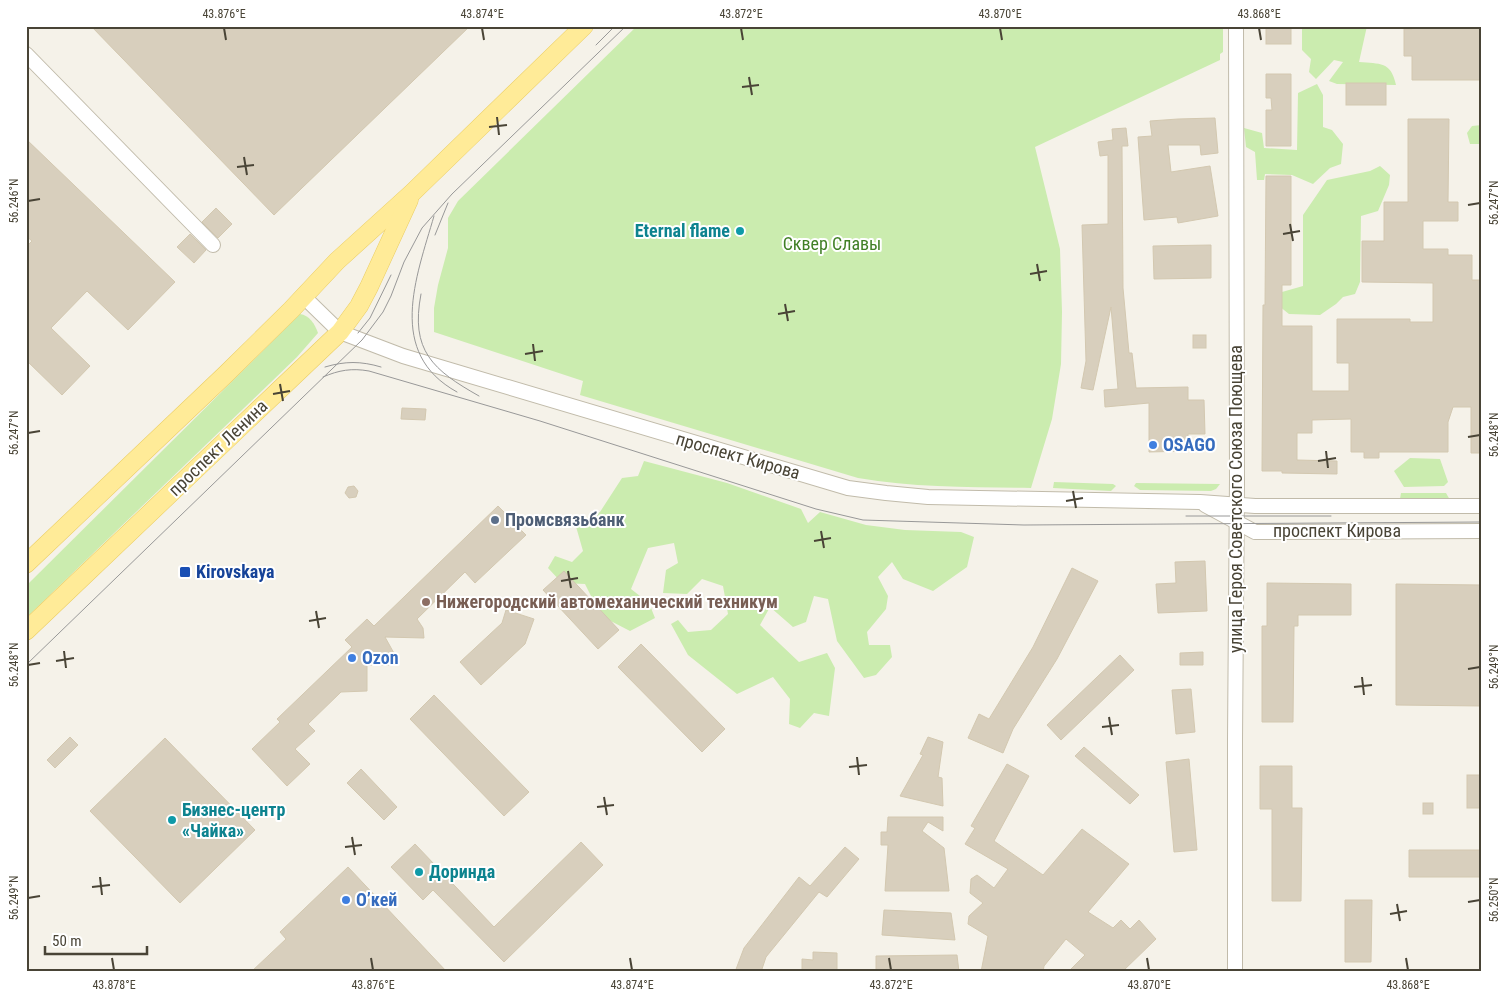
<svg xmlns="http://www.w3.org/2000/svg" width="1508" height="998" font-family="'Roboto Condensed',sans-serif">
	<rect width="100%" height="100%" fill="#f5f2e9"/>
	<g fill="#cbecaf">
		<path d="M637 26H1223V52L1220 54V60L1035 147 1060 249 1062 312 1061 364 1052 419 1031 488C973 487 915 488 858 478L580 395 583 381 434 332V308L438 285 448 248V218L458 201Z"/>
		<path d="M1302 26H1367L1359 62C1380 64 1391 61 1396 85L1337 84 1329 81 1343 62 1334 60 1316 79 1309 72 1311 59 1302 50Z"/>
		<path d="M1317 84 1323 95V127L1332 130 1343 144 1341 164 1330 168 1313 184 1292 175 1265 174 1264 180H1257L1255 152 1246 147 1244 128 1262 133 1264 148 1297 150 1298 93Z"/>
		<path d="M1482 125V144H1470L1467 133 1472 126Z"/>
		<path d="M1380 166 1390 175 1389 185 1378 211 1361 216 1360 282 1355 294 1343 297 1336 304 1320 315 1289 314 1274 302 1275 294 1303 286V215L1327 180 1370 171Z"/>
		<path d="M300 314C309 315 315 324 318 333L297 357 26 618V586Z"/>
		<path d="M1410 458 1440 459 1448 482 1444 486 1404 487 1394 471Z"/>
		<path d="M644 461 727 483 801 509 808 523 820 512 866 525 905 530 961 532 974 537 967 567 933 591 903 579 892 562 878 577 888 596 886 609 867 632 869 645H890L892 657 876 675 864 678 837 641 828 599 814 596 806 622 793 627 770 607 760 625 799 662 827 653 835 668 829 716 814 713 800 728 789 724 790 699 773 677 737 694 688 655 671 624 678 620 688 632 711 630 728 614 723 586 702 579 687 594 663 593 666 570 678 563 674 543 648 548 631 589 649 603 655 618 630 631 601 616 585 584 562 583 548 568 555 556 572 562 583 551 575 523 600 512 622 478 638 476Z"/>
		<path d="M1054 482 1113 484 1116 486 1111 491 1053 488Z"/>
		<path d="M1136 483 1220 484 1216 489 1211 491 1140 490 1134 486Z"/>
		<path d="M1401 493H1446L1450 500 1400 499Z"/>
	</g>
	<g fill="#d8cfbd" stroke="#d3c8b0">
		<path d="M91 26H470L274 215Z"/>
		<rect x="1266" y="26" width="25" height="18"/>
		<path d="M1412 26H1482V80H1412V56H1404V29H1412Z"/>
		<path d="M1266 74H1291V146H1266V110H1272L1271 98H1266Z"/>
		<rect x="1346" y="83" width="40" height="22"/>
		<path d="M1215 118 1218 153 1201 155 1200 145H1168L1171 172 1210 166 1218 216 1178 223 1177 217 1144 220 1138 137 1152 136 1150 121 1178 119Z"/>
		<path d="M1408 119H1449L1448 202H1458V221H1423V249H1448V255H1472V280H1482V453H1471V407H1453L1448 422V452H1379V458H1364V452H1351V419L1312 420V433H1297V460L1337 461V474L1282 473V471H1262L1263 305H1265L1266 176H1291V285H1282V326H1312V391H1349V363H1337V319H1410V322H1433V283L1362 282V241H1384V202H1408Z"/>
		<path d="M1126 128 1128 146H1122L1123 288 1129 353H1132L1136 388 1188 387V400H1204L1205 434H1188V451L1149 452V403L1105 407 1104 390 1118 389 1111 307 1093 390 1081 388 1086 361 1082 225 1108 224V155L1100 156 1098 142 1113 140 1112 129Z"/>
		<path d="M26 139 175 282 128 330 87 291 51 328 90 366 62 395 26 360V247L32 241 26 236Z"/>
		<path d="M216 208 232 224 218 238 202 222Z"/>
		<path d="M190 234 206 250 194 263 177 247Z"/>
		<path d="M1211 245V278L1154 279 1153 246Z"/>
		<rect x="1193" y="335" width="13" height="13"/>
		<path d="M402 408 426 409 425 420 401 419Z"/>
		<path d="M354 486 358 491 356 497 349 498 345 493 348 487Z"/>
		<path d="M498 506 508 516 513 512 524 523 519 528 526 535 475 583 465 572 417 619 423 628 424 638 385 637 395 655V665H367V691L341 692 308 724 315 731 295 749 310 764 287 786 252 749 280 722 277 719 352 647 345 640 367 619 374 626Z"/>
		<path d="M1205 561 1207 611 1158 613 1156 584 1176 583 1175 562Z"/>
		<path d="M1072 568 1098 581 1057 659 1013 729 1003 753 968 738 979 714 989 719 1033 647Z"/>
		<path d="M564 571 619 630 598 649 543 590Z"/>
		<path d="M1267 583 1351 584V615H1298V626H1294L1293 722H1262V626H1267Z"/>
		<path d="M1396 584 1482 585V706L1396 705Z"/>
		<path d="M506 610 534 619 525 644 481 685 460 662 502 623Z"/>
		<path d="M641 644 725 729 702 752 618 667Z"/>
		<path d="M1203 652V665H1180V653Z"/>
		<path d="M1120 655 1134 670 1061 740 1047 725Z"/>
		<path d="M1191 689 1195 732 1176 734 1172 690Z"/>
		<path d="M434 695 529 792 504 816 410 719Z"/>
		<path d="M70 737 78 745 55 768 47 760Z"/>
		<path d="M928 737 943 742 938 777 942 778 943 806 900 796 923 755 920 754Z"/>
		<path d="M165 738 255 830 180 903 90 811Z"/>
		<path d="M1084 747 1139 795 1130 804 1075 756Z"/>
		<path d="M1189 759 1197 850 1174 852 1166 762Z"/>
		<path d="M1007 764 1029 776 994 841 1043 875 1082 829 1129 864 1088 912 1113 928 1121 920 1130 929 1139 920 1156 939 1122 972H1068L1085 955 1066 939 1044 966 1043 972H981L988 936 968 924 969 916 983 903 970 893 971 879 977 875 994 888 1008 869 965 844 975 828 971 826Z"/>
		<path d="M1260 766H1292V808H1302L1301 901H1272V809H1260Z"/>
		<path d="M361 769 397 807 384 820 347 783Z"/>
		<rect x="1467" y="775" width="15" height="33"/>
		<rect x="1423" y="803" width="10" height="11"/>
		<path d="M888 817H943V831L928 822 922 831 944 848 949 891H885L888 845H881V832H887Z"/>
		<path d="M581 842 603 865 504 962 433 890 423 900 391 867 415 844 494 927Z"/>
		<path d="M845 847 859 859 827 897 819 892 766 957 761 972H735L744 948 799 877 810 886Z"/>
		<path d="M1409 850H1482V871H1480V877H1409Z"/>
		<path d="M348 867 447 972H251L286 939 280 932Z"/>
		<path d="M1345 900H1372L1371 962H1345Z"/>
		<path d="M884 910 951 913 955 940 882 935Z"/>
		<path d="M813 952 837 953V972H802V959L813 960Z"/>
		<path d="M957 955 959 972H876V956Z"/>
	</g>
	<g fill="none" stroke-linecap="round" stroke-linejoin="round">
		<g stroke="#c1bbaa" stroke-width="16">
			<g id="minor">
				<path d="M26 54 213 245"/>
				<path d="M303 296 340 332 403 356 848 488 886 493 928 497 1200 502 1255 506H1482"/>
				<path d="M1205 505 1255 532 1482 531"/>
				<path d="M1235 972V740L1237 479 1236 26"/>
			</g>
		</g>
		<g stroke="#ebcd61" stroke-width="19">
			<g id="major">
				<path d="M26 564 226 374 291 310 337 261 412 193 584 26"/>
				<path d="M26 631 340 332 359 306 369 287 409 200"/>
			</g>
		</g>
		<use href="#minor" stroke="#fff" stroke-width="14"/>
		<use href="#major" stroke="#ffeb98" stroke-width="18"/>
		<g stroke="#989898" stroke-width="1">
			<path d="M596 45 615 26"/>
			<path d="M434 216C416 278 386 353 457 392"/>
			<path d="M435 235 448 203"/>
			<path d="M421 294C410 351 433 370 479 396"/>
			<path d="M358 333 370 318 391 275"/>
			<path d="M325 367C345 361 361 361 381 367"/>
			<path d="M323 377C339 370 352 368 369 371L540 421 816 509 863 520 1024 525 1482 522"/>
			<path d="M1186 516H1331"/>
			<path d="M26 665 362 340 383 312 391 296 404 262 422 228 452 194 626 26"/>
		</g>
	</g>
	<path fill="none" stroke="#494436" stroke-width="2" d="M224 28 226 40M482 28 484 40M741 28 743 40M1000 28 1002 40M1259 28 1261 40M749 77 752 95M742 87 759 85M497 117 499 135M489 127 507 125M244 157 247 175M237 167 254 165M28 201 40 199M1468 205 1480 203M1290 224 1293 241M1283 234 1300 231M1037 264 1040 281M1030 274 1047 271M785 304 788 321M778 314 795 311M533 344 535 361M525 354 543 351M280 384 283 401M273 394 290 391M28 433 40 431M1468 437 1480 435M1326 451 1328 468M1318 461 1336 458M1073 491 1076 508M1066 501 1083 498M821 531 824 548M814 541 831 538M568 571 571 588M561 581 578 578M316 611 319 628M309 621 326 618M64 651 66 668M56 661 74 658M28 665 40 663M1468 669 1480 667M1362 677 1364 695M1354 687 1372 685M1109 717 1112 735M1102 727 1119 725M857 757 859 775M849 767 867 765M604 797 607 815M597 807 614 805M352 837 355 855M345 847 362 845M100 877 102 895M92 887 110 885M28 898 40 896M1468 902 1480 900M1397 904 1400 921M1390 914 1407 911M112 958 114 970M371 958 373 970M630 958 632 970M889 958 891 970M1147 958 1149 970M1406 958 1408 970"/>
	<g fill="#0f9aa8" stroke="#fff" stroke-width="2">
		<circle cx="740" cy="231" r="5"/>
		<circle cx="172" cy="820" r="5"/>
		<circle cx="419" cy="872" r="5"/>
	</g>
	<g fill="#3f7fe0" stroke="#fff" stroke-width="2">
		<circle cx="1153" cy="445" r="5"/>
		<circle cx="352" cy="658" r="5"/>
		<circle cx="346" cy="900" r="5"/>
	</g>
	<circle fill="#5c6f8a" stroke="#fff" stroke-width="2" cx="495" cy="520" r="5"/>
	<rect fill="#1a4fb4" stroke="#fff" stroke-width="2" x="179" y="566" width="12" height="12" rx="2.5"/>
	<circle fill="#8d6e63" stroke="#fff" stroke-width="2" cx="426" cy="602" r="5"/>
	<g text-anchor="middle" stroke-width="4" stroke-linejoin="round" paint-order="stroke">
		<g font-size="18" font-weight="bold" fill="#0d838f" stroke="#fff" text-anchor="start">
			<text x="730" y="237" text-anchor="end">Eternal flame</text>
			<text x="182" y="816">Бизнес-центр<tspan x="182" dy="21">«Чайка»</tspan></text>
			<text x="429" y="878">Доринда</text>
		</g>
		<g font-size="18" fill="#407f25" stroke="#fff">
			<text x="832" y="250">Сквер Славы</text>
		</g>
		<g font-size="18" font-weight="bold" fill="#366cbe" stroke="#fff" text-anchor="start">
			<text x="1163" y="451">OSAGO</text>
			<text x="362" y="664">Ozon</text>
			<text x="356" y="906">О’кей</text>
		</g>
		<g font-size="18" fill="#494436" stroke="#fff">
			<text transform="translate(218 448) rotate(-44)" y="6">проспект Ленина</text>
			<text transform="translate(738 456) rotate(16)" y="6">проспект Кирова</text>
			<text transform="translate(1236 499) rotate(-90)" y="6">улица Героя Советского Союза Поющева</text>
			<text x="1337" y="537">проспект Кирова</text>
		</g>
		<g font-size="18" font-weight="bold" fill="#4e5e75" stroke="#fff" text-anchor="start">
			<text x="505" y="526">Промсвязьбанк</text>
		</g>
		<g font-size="18" font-weight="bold" fill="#164399" stroke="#fff" text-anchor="start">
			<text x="196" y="578">Kirovskaya</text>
		</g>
		<g font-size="18" font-weight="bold" fill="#785e54" stroke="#fff" text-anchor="start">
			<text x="436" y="608">Нижегородский автомеханический техникум</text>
		</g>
	</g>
	<rect width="1508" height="998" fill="none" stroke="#ffffff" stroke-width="55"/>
	<path d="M45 946v8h102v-8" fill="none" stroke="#494436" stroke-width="2.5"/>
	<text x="52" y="946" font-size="15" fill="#494436" stroke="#ffffff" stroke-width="4" paint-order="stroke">50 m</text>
	<rect x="28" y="28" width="1452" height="942" fill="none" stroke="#494436" stroke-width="2"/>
	<g font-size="12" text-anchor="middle" fill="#494436">
		<text x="224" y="18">43.876°E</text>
		<text x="482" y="18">43.874°E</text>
		<text x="741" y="18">43.872°E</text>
		<text x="1000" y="18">43.870°E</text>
		<text x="1259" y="18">43.868°E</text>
		<text transform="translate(14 201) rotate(-90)" y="4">56.246°N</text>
		<text transform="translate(1494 203) rotate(-90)" y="4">56.247°N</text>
		<text transform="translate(14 433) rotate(-90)" y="4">56.247°N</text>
		<text transform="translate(1494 435) rotate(-90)" y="4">56.248°N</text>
		<text transform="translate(14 665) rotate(-90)" y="4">56.248°N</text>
		<text transform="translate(1494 667) rotate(-90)" y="4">56.249°N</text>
		<text transform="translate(14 898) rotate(-90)" y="4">56.249°N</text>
		<text transform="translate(1494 900) rotate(-90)" y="4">56.250°N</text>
		<text x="114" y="989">43.878°E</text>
		<text x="373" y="989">43.876°E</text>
		<text x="632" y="989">43.874°E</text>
		<text x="891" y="989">43.872°E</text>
		<text x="1149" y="989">43.870°E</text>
		<text x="1408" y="989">43.868°E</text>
	</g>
</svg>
